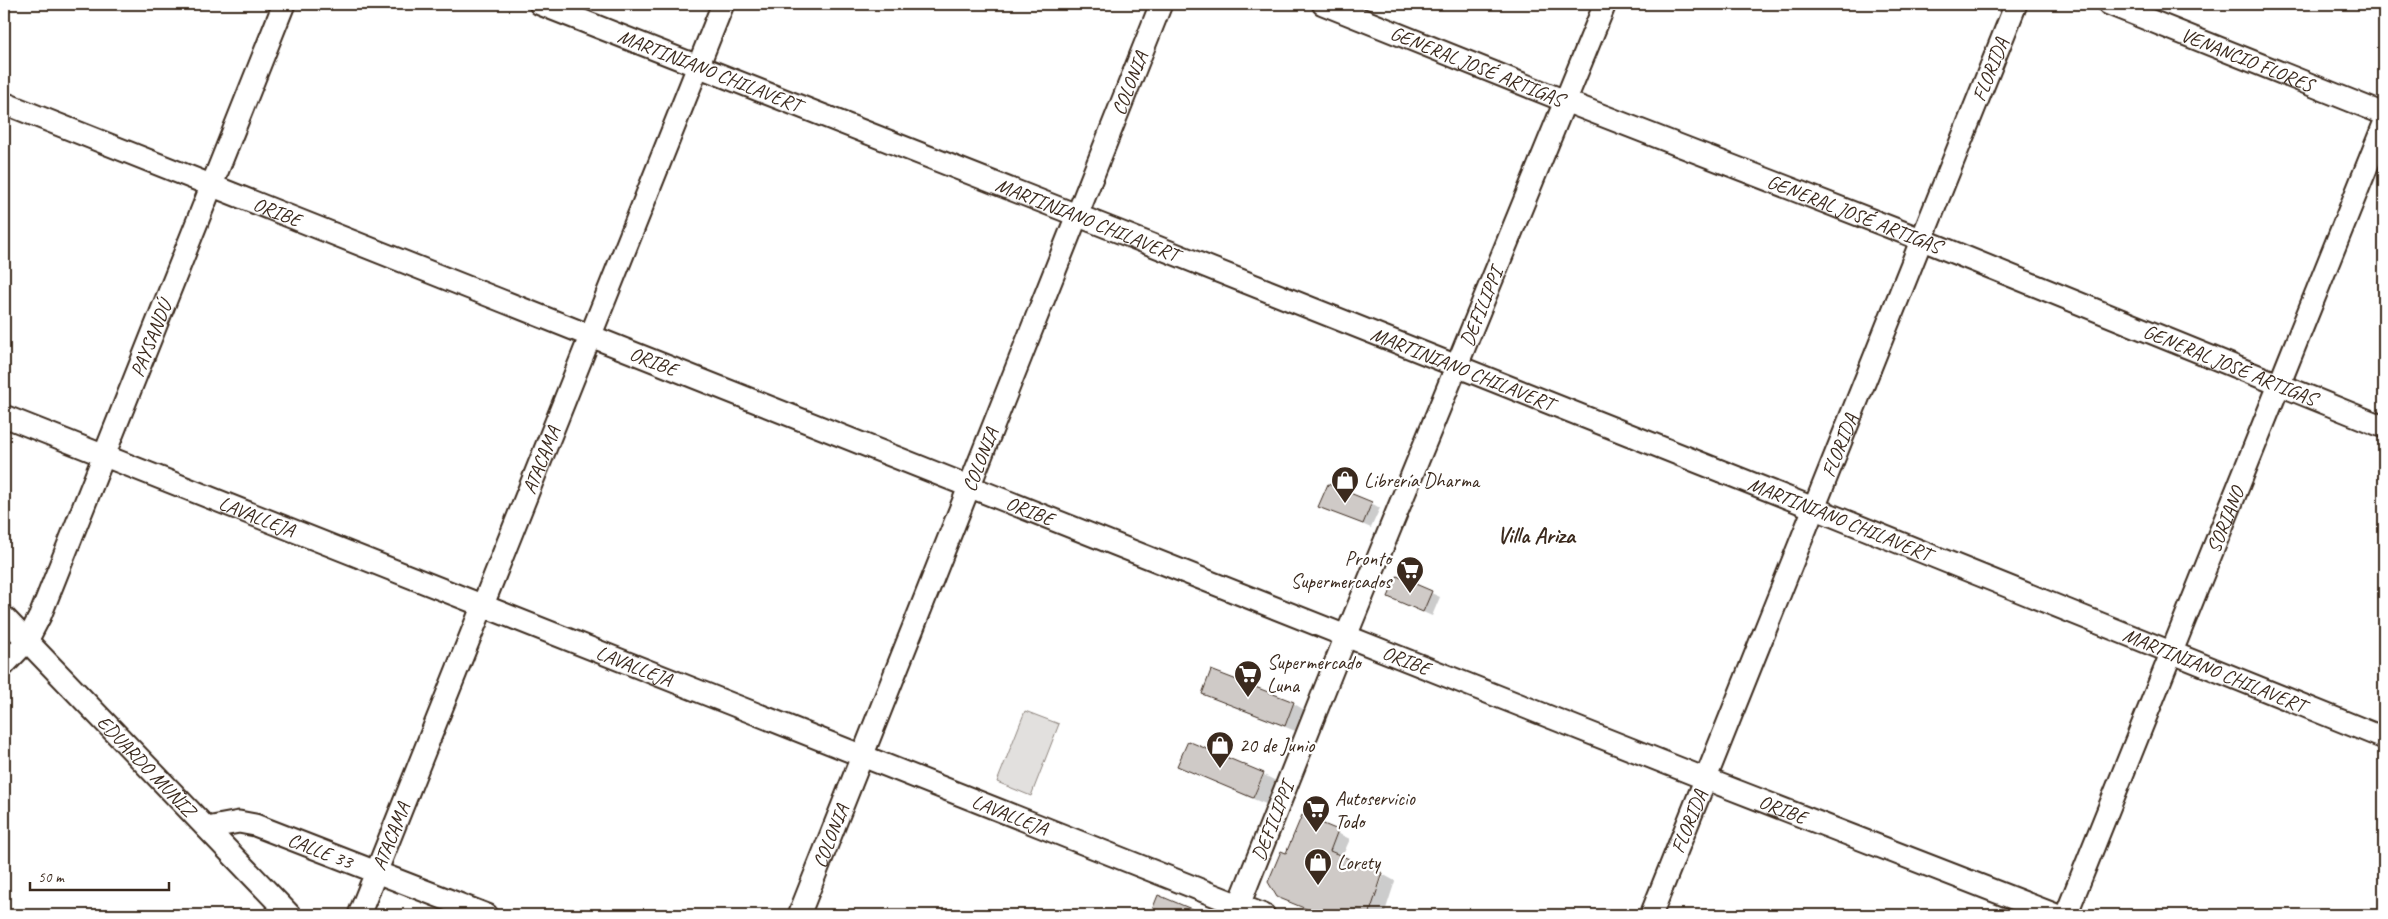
<svg xmlns="http://www.w3.org/2000/svg" width="2388" height="919" font-family="Caveat,sans-serif">
	<rect width="100%" height="100%" fill="#fff"/>
	<filter id="ink" filterUnits="userSpaceOnUse"><feTurbulence type="fractalNoise" baseFrequency=".02" numOctaves="2"/><feDisplacementMap in="SourceGraphic" scale="10" xChannelSelector="R" yChannelSelector="G"/><feConvolveMatrix kernelMatrix="1 2 1 2 8 2 1 2 1" color-interpolation-filters="sRGB"/></filter>
	<g filter="url(#ink)">
		<path fill="#e2e0de" stroke="#8e857e" d="M1025 711 1059 724 1031 796 997 782Z"/>
		<g fill="#0003">
			<path d="M1371 503 1380 508 1371 528 1320 506Z"/>
			<path d="M1398 578 1440 597 1432 616 1398 601Z"/>
			<path d="M1204 693 1293 703 1306 711 1298 732 1217 700Z"/>
			<path d="M1179 765 1262 773 1251 798Z"/>
			<path d="M1264 775 1276 781 1266 804 1253 799Z"/>
			<path d="M1303 817 1350 839 1342 857 1375 897 1384 875 1395 881 1384 915H1319L1278 896 1287 855Z"/>
			<path d="M1159 896 1200 914 1202 915H1151Z"/>
		</g>
		<g fill="#cfcac7" stroke="#3b2a1e">
			<path d="M1328 484 1372 502 1363 524 1318 507Z"/>
			<path d="M1397 576 1432 591 1423 612 1388 597Z"/>
			<path d="M1211 670 1294 702 1285 726 1202 694Z"/>
			<path d="M1188 741 1264 773 1253 798 1177 766Z"/>
			<path d="M1302 815 1338 830 1330 851 1383 873 1369 915H1321L1277 897 1268 882 1281 851 1286 853Z"/>
			<path d="M1158 895 1206 915H1150Z"/>
		</g>
		<g fill="none" stroke-linecap="round" stroke-linejoin="round">
			<g stroke="#3b2a1e" stroke-width="25">
				<g id="minor">
					<path id="s1" d="M540 4C965 169 1387 339 1811 507 2002 583 2193 662 2384 738"/>
					<path id="s2" d="M1323 4 1565 101 1923 240 2384 427"/>
					<path id="s3" d="M2109 4 2384 114"/>
					<path id="s4" d="M4 103 1706 779 2056 915"/>
					<path id="s5" d="M4 416 1264 915"/>
					<path id="s6" d="M4 617 290 915"/>
					<path id="s7" d="M4 665 27 641 40 616 284 4"/>
					<path id="s8" d="M207 828 239 822 255 825 487 915"/>
					<path id="s9" d="M359 915 723 4"/>
					<path id="s10" d="M799 915 1161 4"/>
					<path id="s11" d="M1235 915 1346 636 1605 4"/>
					<path id="s12" d="M1651 915 2016 4"/>
					<path id="s13" d="M2066 915 2384 124"/>
				</g>
			</g>
			<use href="#minor" stroke="#fff" stroke-width="21"/>
		</g>
	</g>
	<defs>
		<g id="shop-pin" transform="scale(1.4375)"><path d="M0 17L-7.5 6A9.5 9.5 0 1 1 7.5 6Z" fill="#3b2a1e" stroke="#fff"/><path d="M-5-2.5h2.3a2.7 3.5 0 0 1 5.4 0H5L5.5 6h-11ZM-1.5-2.5h3a1.5 2.3 0 0 0-3 0Z" fill="#fff"/></g>
		<g id="supermarket-pin" transform="scale(1.4375)"><path d="M0 17L-7.5 6A9.5 9.5 0 1 1 7.5 6Z" fill="#3b2a1e" stroke="#fff"/><path d="M-6-5.5h2.5l.6 2H6L4.5 2H-2.5L-4.4-4H-6ZM-1.5 3.2a1.3 1.3 0 1 0 .1 0ZM3 3.2a1.3 1.3 0 1 0 .1 0Z" fill="#fff"/></g>
	</defs>
	<g fill-rule="evenodd">
		<use href="#shop-pin" x="1345" y="480"/>
		<use href="#supermarket-pin" x="1410" y="570"/>
		<use href="#supermarket-pin" x="1248" y="674"/>
		<use href="#shop-pin" x="1220" y="745"/>
		<use href="#supermarket-pin" x="1316" y="809"/>
		<use href="#shop-pin" x="1318" y="862"/>
	</g>
	<g text-anchor="middle" stroke-width="4.5" stroke-linejoin="round" paint-order="stroke">
		<g font-size="20" fill="#3b2a1e" stroke="#fff">
			<text dy="7" stroke="none"><textPath href="#s3" startOffset="149">VENANCIO FLORES</textPath></text>
			<text dy="7" stroke="none"><textPath href="#s2" startOffset="166">GENERAL JOSÉ ARTIGAS</textPath></text>
			<text dy="7" stroke="none"><textPath href="#s1" startOffset="182">MARTINIANO CHILAVERT</textPath></text>
			<text dy="7" stroke="none"><textPath href="#s12" startOffset="911">FLORIDA</textPath></text>
			<text dy="7" stroke="none"><textPath href="#s10" startOffset="895">COLONIA</textPath></text>
			<text dy="7" stroke="none"><textPath href="#s4" startOffset="294">ORIBE</textPath></text>
			<text dy="7" stroke="none"><textPath href="#s2" startOffset="571">GENERAL JOSÉ ARTIGAS</textPath></text>
			<text dy="7" stroke="none"><textPath href="#s1" startOffset="588">MARTINIANO CHILAVERT</textPath></text>
			<text dy="7" stroke="none"><textPath href="#s11" startOffset="656">DEFILIPPI</textPath></text>
			<text dy="7" stroke="none"><textPath href="#s7" startOffset="360">PAYSANDÚ</textPath></text>
			<text dy="7" stroke="none"><textPath href="#s4" startOffset="699">ORIBE</textPath></text>
			<text dy="7" stroke="none"><textPath href="#s2" startOffset="976">GENERAL JOSÉ ARTIGAS</textPath></text>
			<text dy="7" stroke="none"><textPath href="#s1" startOffset="992">MARTINIANO CHILAVERT</textPath></text>
			<text dy="7" stroke="none"><textPath href="#s12" startOffset="506">FLORIDA</textPath></text>
			<text dy="7" stroke="none"><textPath href="#s10" startOffset="490">COLONIA</textPath></text>
			<text dy="7" stroke="none"><textPath href="#s9" startOffset="490">ATACAMA</textPath></text>
			<text dy="7" stroke="none"><textPath href="#s4" startOffset="1104">ORIBE</textPath></text>
			<text dy="7" stroke="none"><textPath href="#s5" startOffset="272">LAVALLEJA</textPath></text>
			<text dy="7" stroke="none"><textPath href="#s1" startOffset="1398">MARTINIANO CHILAVERT</textPath></text>
			<text dy="7" stroke="none"><textPath href="#s13" startOffset="426">SORIANO</textPath></text>
			<text dy="7" stroke="none"><textPath href="#s4" startOffset="1509">ORIBE</textPath></text>
			<text dy="7" stroke="none"><textPath href="#s5" startOffset="678">LAVALLEJA</textPath></text>
			<text dy="7" stroke="none"><textPath href="#s1" startOffset="1802">MARTINIANO CHILAVERT</textPath></text>
			<text dy="7" stroke="none"><textPath href="#s6" startOffset="206">EDUARDO MUÑIZ</textPath></text>
			<text dy="7" stroke="none"><textPath href="#s4" startOffset="1914">ORIBE</textPath></text>
			<text dy="7" stroke="none"><textPath href="#s5" startOffset="1082">LAVALLEJA</textPath></text>
			<text dy="7" stroke="none"><textPath href="#s11" startOffset="101">DEFILIPPI</textPath></text>
			<text dy="7" stroke="none"><textPath href="#s12" startOffset="101">FLORIDA</textPath></text>
			<text dy="7" stroke="none"><textPath href="#s9" startOffset="85">ATACAMA</textPath></text>
			<text dy="7" stroke="none"><textPath href="#s10" startOffset="85">COLONIA</textPath></text>
			<text dy="7" stroke="none"><textPath href="#s8" startOffset="119">CALLE 33</textPath></text>
		</g>
		<g font-size="20" fill="#3b2a1e" stroke="#fff" text-anchor="start">
			<text x="1364" y="487">Librería Dharma</text>
			<text x="1391" y="565" text-anchor="end">Pronto<tspan x="1391" dy="23">Supermercados</tspan></text>
			<text x="1267" y="669">Supermercado<tspan x="1267" dy="23">Luna</tspan></text>
			<text x="1239" y="752">20 de Junio</text>
			<text x="1335" y="805">Autoservicio<tspan x="1335" dy="23">Todo</tspan></text>
			<text x="1337" y="869">Lorety</text>
		</g>
		<g font-size="22" font-weight="bold" fill="#3b2a1e" stroke="#fff">
			<text x="1536" y="543">Villa Ariza</text>
		</g>
	</g>
	<rect width="2388" height="919" fill="none" stroke="#fff" stroke-width="20"/>
	<rect x="10" y="10" width="2368" height="899" fill="none" stroke="#3b2a1e" stroke-width="2" filter="url(#ink)"/>
	<path d="M30 882v8h139v-8" fill="none" stroke="#3b2a1e" stroke-width="2.5"/>
	<text x="38" y="882" font-size="15" fill="#3b2a1e" stroke="#ffffff" stroke-width="4" paint-order="stroke">50 m</text>
</svg>
